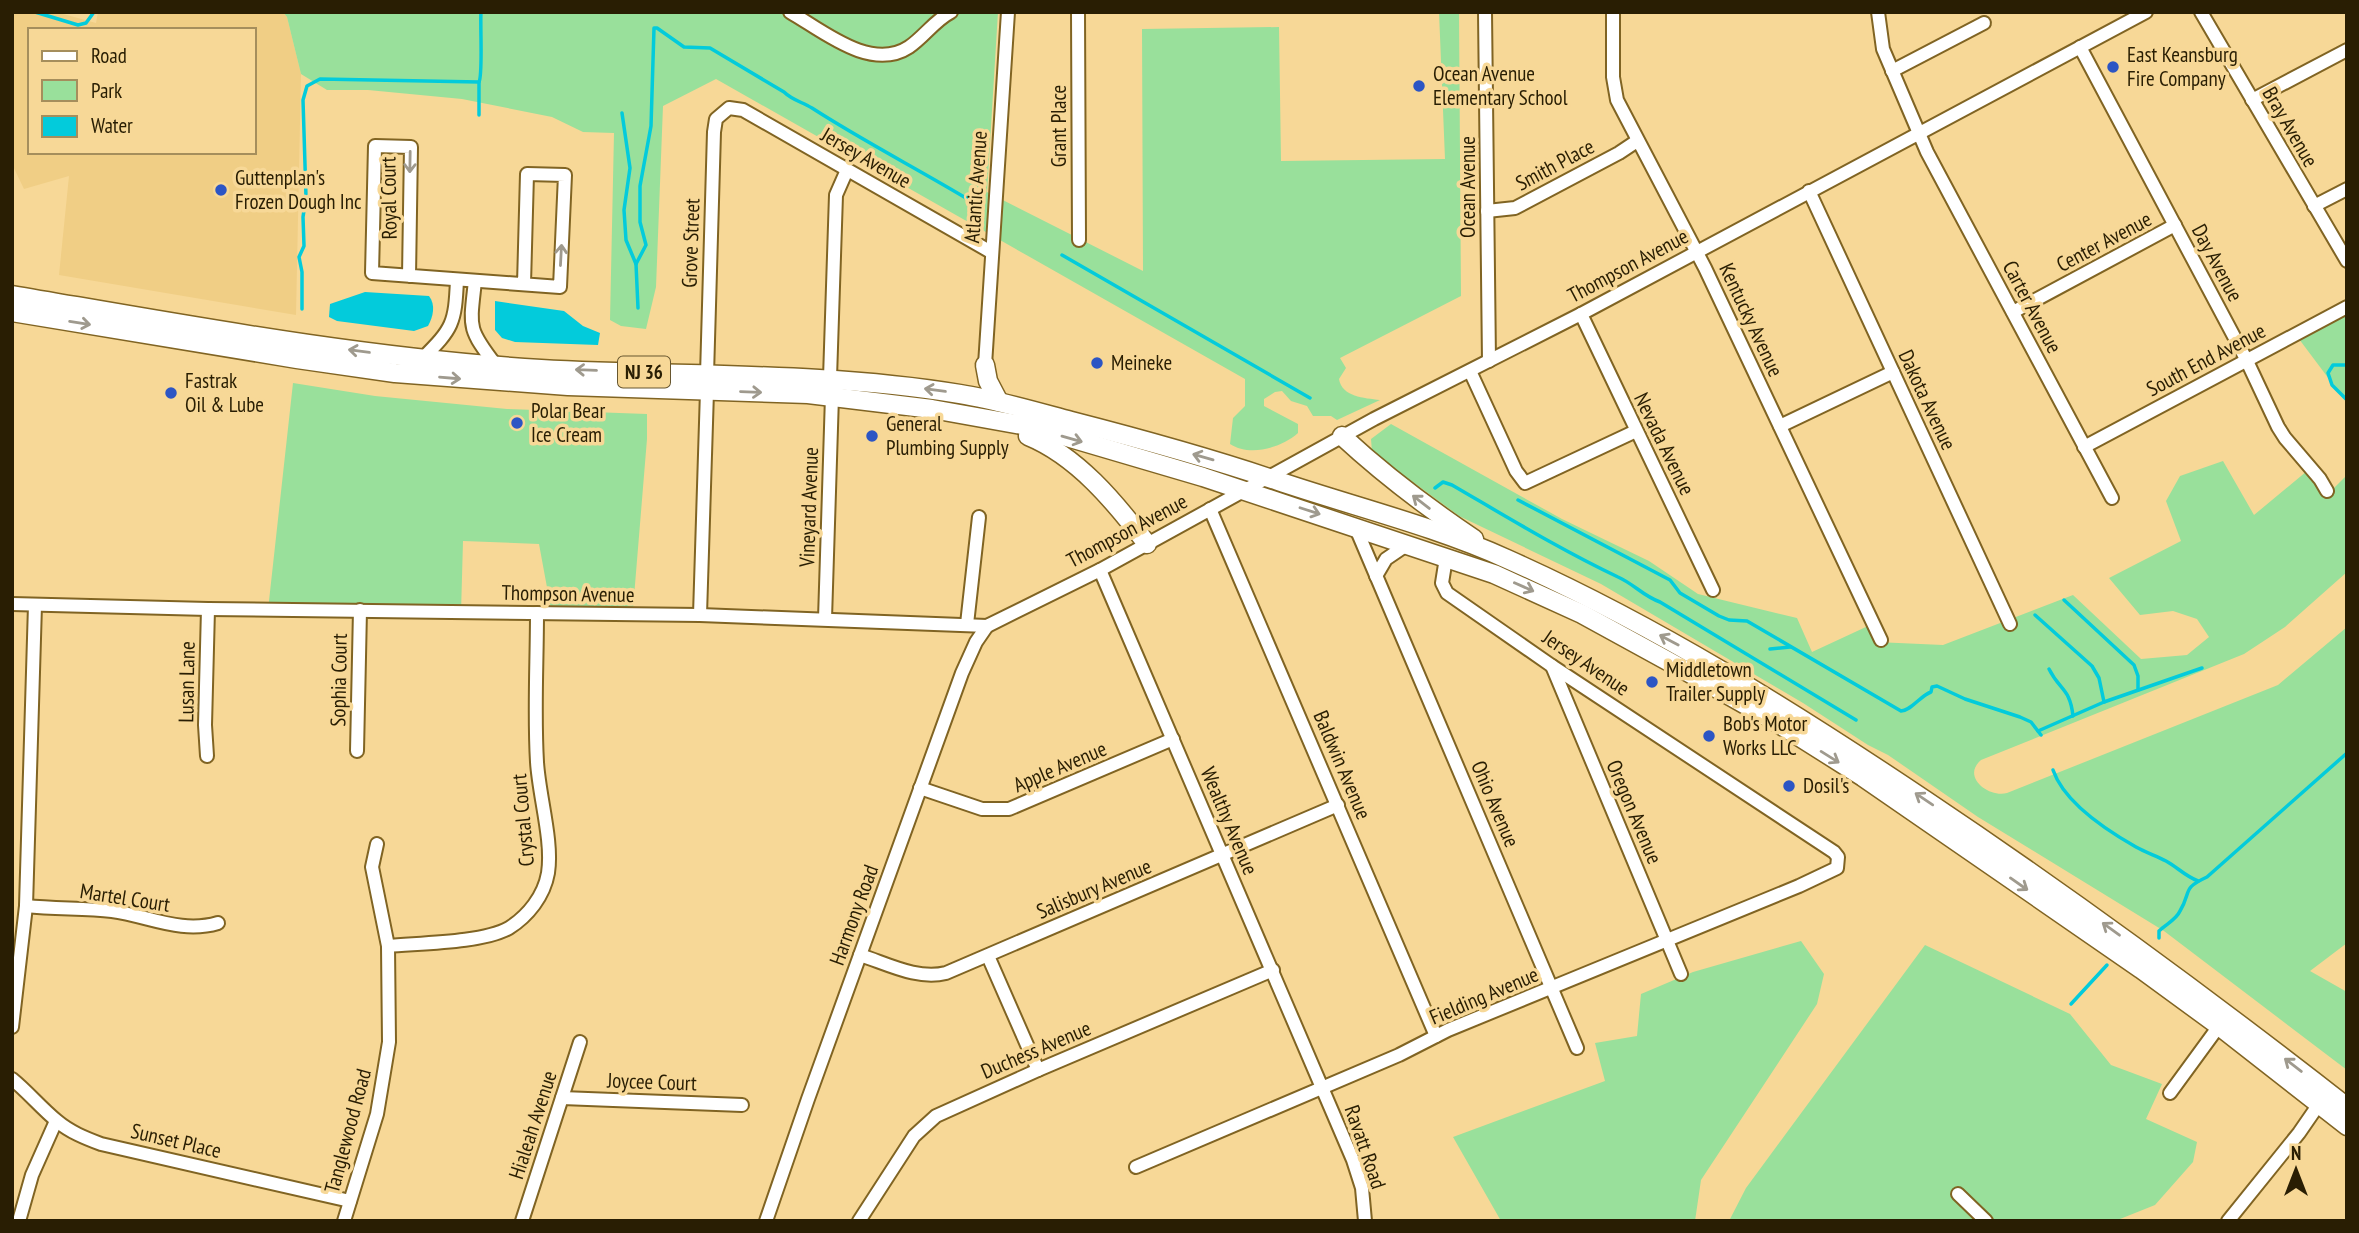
<svg xmlns="http://www.w3.org/2000/svg" width="2359" height="1233" font-family="'PT Sans Narrow',sans-serif">
	<rect width="100%" height="100%" fill="#f7d897"/>
	<path fill="#f0ce85" fill-rule="evenodd" d="M12 12H56L96 23 98 12H283L287 17 301 74 296 315 59 275 69 176 24 189 12 164ZM30 30H254V152H30Z"/>
	<g fill="#99e09b">
		<path d="M283 12H998L987 192 1143 271 1142 29 1279 27 1281 161 1445 159 1439 12H1459L1461 296 1340 358 1346 368 1339 379C1342 397 1364 398 1380 400L1337 420 1331 416H1313L1307 406 1291 401 1282 391 1275 392 1264 399V406L1298 424V433C1281 448 1250 457 1230 444L1233 418 1245 406V379L716 79 663 106 656 287 646 329 621 326 610 320 614 133 583 132 552 117 462 99 368 90H327L301 74 287 17Z"/>
		<path d="M2347 306V403L2296 335Z"/>
		<path d="M293 383 375 396 507 409 647 414V439L633 609H551L539 544 463 541 461 613 268 610Z"/>
		<path d="M1391 424 1562 519 1649 561 1698 594 1797 618 1812 652 1868 626 1876 642 1943 645 2073 595 2141 659 2187 655 2209 637 2197 619 2173 611 2140 615 2109 578 2181 541 2166 501 2180 476 2223 461 2254 515 2307 471 2328 494 2347 475V572L2285 627 2244 654 1981 760C1961 777 1989 798 2007 793L2278 685 2347 627V943L2310 971 2347 992V1070L2164 931 1978 817 1888 755 1868 745 1803 703 1601 584 1459 516 1372 452 1371 439Z"/>
		<path d="M1801 941 1824 974 1817 1004 1701 1180 1695 1221H1501L1453 1137 1605 1081 1595 1043 1637 1036 1641 994 1693 972Z"/>
		<path d="M1925 945 2070 1014 2111 1065 2162 1084 2146 1119 2197 1142 2193 1162 2155 1205 2115 1221H1729L1746 1188Z"/>
	</g>
	<g fill="#03cbdb">
		<path d="M365 292 429 296C436 305 433 317 428 326L414 331 337 321 329 317 330 304Z"/>
		<path d="M495 301 564 311 583 326 600 333 598 345 515 342 502 338 495 330Z"/>
	</g>
	<g fill="none" stroke-linecap="round" stroke-linejoin="round">
		<g stroke="#03cbdb" stroke-width="3.5">
			<path d="M35 12 78 25 86 23 94 12"/>
			<path d="M12 13 14 12"/>
			<path d="M479 82V115"/>
			<path d="M622 113 630 168 624 210 626 240 636 264"/>
			<path d="M1062 255 1310 398"/>
			<path d="M638 308 636 264 646 245 640 222V186L651 126 654 28H657L684 47 710 48 784 92C792 100 802 102 812 108 863 141 918 169 971 201"/>
			<path d="M302 309V272L299 257 304 246 303 217 306 197 303 100 307 86 320 79 479 82C483 75 480 25 481 12"/>
			<path d="M2347 365H2333L2328 373 2332 385 2347 400"/>
			<path d="M1435 488 1443 482 1452 485C1507 517 1561 550 1618 577 1634 584 1643 596 1660 602L1856 720"/>
			<path d="M1518 500 1670 580 1680 593 1719 616 1729 620 1747 621 1901 711C1912 710 1920 696 1931 692L1932 687 1937 686 1965 699 2020 717 2031 722 2041 735"/>
			<path d="M2064 600 2134 665 2138 676V690"/>
			<path d="M2035 615 2092 666 2099 678 2104 702"/>
			<path d="M1770 649 1790 647"/>
			<path d="M2049 669C2060 691 2070 688 2073 716"/>
			<path d="M2038 731 2104 702 2202 668"/>
			<path d="M2053 770C2064 802 2106 830 2136 847 2145 852 2156 856 2166 861 2177 867 2185 876 2198 881"/>
			<path d="M2159 938V931C2166 924 2176 920 2180 911 2192 891 2181 889 2207 877L2347 753"/>
			<path d="M2071 1004 2107 965"/>
		</g>
		<g stroke="#806423" stroke-width="16">
			<g id="minor">
				<path d="M790 12C823 31 871 72 909 47 924 37 935 20 951 12"/>
				<path d="M1078 12 1079 240"/>
				<path d="M1485 12 1489 361"/>
				<path d="M1613 12V77L1617 100 1705 268 1881 640"/>
				<path d="M1878 12 1883 49 1927 152 2112 498"/>
				<path d="M2201 12 2347 261"/>
				<path d="M2080 47 2246 359 2278 427 2285 438 2320 479 2327 491"/>
				<path d="M1892 71 1984 23"/>
				<path d="M2252 100 2347 50"/>
				<path d="M1809 191 2010 624"/>
				<path d="M2314 206 2347 189"/>
				<path d="M1487 211 1515 208 1619 153 1637 141"/>
				<path d="M409 276 411 147 375 146 372 273 560 287 565 175 527 174 524 284"/>
				<path d="M475 281C470 327 467 328 495 364"/>
				<path d="M2013 312 2175 225"/>
				<path d="M1581 314 1713 590"/>
				<path d="M422 359C453 328 455 324 457 280"/>
				<path d="M985 365 1008 12"/>
				<path d="M1470 371 1516 471 1525 483 1636 431"/>
				<path d="M707 375 714 132 716 119 729 108 743 110 991 252"/>
				<path d="M830 378 836 195 847 170"/>
				<path d="M1780 426 1893 372"/>
				<path d="M2084 447 2347 307"/>
				<path d="M1210 509 1436 1036"/>
				<path d="M1355 526 1577 1048"/>
				<path d="M1100 570 1353 1160 1362 1188 1365 1221"/>
				<path d="M1376 576 1386 559 1408 544"/>
				<path d="M12 604 208 609 700 615 987 626 1100 570 1374 419 1581 314 2146 12"/>
				<path d="M700 615 707 391"/>
				<path d="M825 619 832 396"/>
				<path d="M967 624 979 517"/>
				<path d="M1552 666 1681 974"/>
				<path d="M357 751 360 610"/>
				<path d="M207 756 205 725 208 609"/>
				<path d="M920 788 982 809H1009L1173 739"/>
				<path d="M26 906C55 909 84 908 112 911 149 916 181 934 218 923"/>
				<path d="M388 946C420 943 482 943 509 928 528 916 544 896 548 873 553 841 539 796 537 762 534 712 537 662 537 613"/>
				<path d="M860 955C888 964 917 980 946 973L1338 805"/>
				<path d="M988 956 1038 1070"/>
				<path d="M12 1027 26 906 35 605"/>
				<path d="M12 1079C28 1092 41 1108 57 1121 70 1132 85 1138 101 1144L350 1201"/>
				<path d="M2170 1093 2219 1026"/>
				<path d="M562 1098 742 1105"/>
				<path d="M1136 1167 1399 1055 1448 1030 1799 886 1837 868 1838 857 1834 852 1552 666 1447 593 1442 583 1446 558"/>
				<path d="M1958 1194 1986 1221"/>
				<path d="M19 1221 32 1175 56 1121"/>
				<path d="M344 1221 377 1114 389 1042 388 946 372 867 377 844"/>
				<path d="M522 1221 580 1042"/>
				<path d="M766 1221 808 1099 962 673 976 642 987 626"/>
				<path d="M859 1221 914 1136 936 1116 1038 1070 1273 970"/>
				<path d="M2228 1221 2299 1133 2319 1104"/>
			</g>
		</g>
		<g stroke="#806423" stroke-width="21">
			<g id="highway">
				<path d="M12 295C188 325 363 358 541 369 681 377 821 371 960 394 997 400 1034 411 1071 421 1141 439 1210 458 1278 481 1355 507 1434 526 1507 559 1655 625 1791 710 1925 800 2070 897 2210 1000 2347 1107"/>
				<path d="M12 312 297 359 395 373 568 386 808 394 932 409 1033 427 1203 477 1494 574 1582 614 1686 671 1776 722 1863 777 2141 969 2219 1026 2347 1126"/>
				<path d="M985 365 988 381 999 402"/>
				<path d="M1028 436C1077 456 1115 502 1147 544"/>
				<path d="M1342 436C1383 474 1428 508 1474 539"/>
			</g>
		</g>
		<use href="#minor" stroke="#fff" stroke-width="12"/>
		<use href="#highway" stroke="#fff" stroke-width="18"/>
	</g>
	<defs><path id="oneway-shaft" d="M-6 0H5M1.5-3L5.5 0L1.5 3" fill="none" stroke-width="1.6" stroke-linecap="round" stroke-linejoin="round" transform="scale(1.75)"/></defs>
	<g stroke="#9f9a8e">
		<use href="#oneway-shaft" transform="translate(410 162) rotate(91)"/>
		<use href="#oneway-shaft" transform="translate(561 255) rotate(-87)"/>
		<use href="#oneway-shaft" transform="translate(80 323) rotate(9)"/>
		<use href="#oneway-shaft" transform="translate(359 351) rotate(-172)"/>
		<use href="#oneway-shaft" transform="translate(586 370) rotate(-178)"/>
		<use href="#oneway-shaft" transform="translate(450 378) rotate(5)"/>
		<use href="#oneway-shaft" transform="translate(935 390) rotate(-172)"/>
		<use href="#oneway-shaft" transform="translate(751 392) rotate(2)"/>
		<use href="#oneway-shaft" transform="translate(1072 439) rotate(16)"/>
		<use href="#oneway-shaft" transform="translate(1203 457) rotate(-164)"/>
		<use href="#oneway-shaft" transform="translate(1421 502) rotate(-142)"/>
		<use href="#oneway-shaft" transform="translate(1310 511) rotate(18)"/>
		<use href="#oneway-shaft" transform="translate(1524 587) rotate(24)"/>
		<use href="#oneway-shaft" transform="translate(1669 640) rotate(-152)"/>
		<use href="#oneway-shaft" transform="translate(1830 757) rotate(32)"/>
		<use href="#oneway-shaft" transform="translate(1924 799) rotate(-146)"/>
		<use href="#oneway-shaft" transform="translate(2019 884) rotate(35)"/>
		<use href="#oneway-shaft" transform="translate(2111 929) rotate(-144)"/>
		<use href="#oneway-shaft" transform="translate(2293 1065) rotate(-142)"/>
	</g>
	<g fill="#2c55c4" stroke="#f7d897" stroke-width="2.5">
		<circle cx="2113" cy="67" r="7"/>
		<circle cx="1419" cy="86" r="7"/>
		<circle cx="221" cy="190" r="7"/>
		<circle cx="1097" cy="363" r="7"/>
		<circle cx="171" cy="393" r="7"/>
		<circle cx="517" cy="423" r="7"/>
		<circle cx="872" cy="436" r="7"/>
		<circle cx="1652" cy="682" r="7"/>
		<circle cx="1709" cy="736" r="7"/>
		<circle cx="1789" cy="786" r="7"/>
	</g>
	<g text-anchor="middle" stroke-width="7" stroke-linejoin="round" paint-order="stroke">
		<rect fill="#f7d897" stroke="#67562f" stroke-width="2" x="618" y="356.5" width="52" height="31" rx="5"/>
		<g font-size="19" font-weight="bold" fill="#291e03">
			<text x="644" y="379">NJ 36</text>
		</g>
		<g font-size="21" fill="#291e03" stroke="#f7d897" text-anchor="start">
			<text x="2127" y="62">East Keansburg<tspan x="2127" dy="24">Fire Company</tspan></text>
			<text x="1433" y="81">Ocean Avenue<tspan x="1433" dy="24">Elementary School</tspan></text>
			<text x="235" y="185">Guttenplan's<tspan x="235" dy="24">Frozen Dough Inc</tspan></text>
			<text x="1111" y="370">Meineke</text>
			<text x="185" y="388">Fastrak<tspan x="185" dy="24">Oil &amp; Lube</tspan></text>
			<text x="531" y="418">Polar Bear<tspan x="531" dy="24">Ice Cream</tspan></text>
			<text x="886" y="431">General<tspan x="886" dy="24">Plumbing Supply</tspan></text>
			<text x="1666" y="677">Middletown<tspan x="1666" dy="24">Trailer Supply</tspan></text>
			<text x="1723" y="731">Bob's Motor<tspan x="1723" dy="24">Works LLC</tspan></text>
			<text x="1803" y="793">Dosil's</text>
		</g>
		<g font-size="21" fill="#291e03" stroke="#f7d897">
			<text transform="translate(1059 126) rotate(-90)" y="7">Grant Place</text>
			<text transform="translate(2290 127) rotate(60)" y="7">Bray Avenue</text>
			<text transform="translate(866 158) rotate(30)" y="7">Jersey Avenue</text>
			<text transform="translate(1555 165) rotate(-28)" y="7">Smith Place</text>
			<text transform="translate(976 187) rotate(-86)" y="7">Atlantic Avenue</text>
			<text transform="translate(1468 187) rotate(-90)" y="7">Ocean Avenue</text>
			<text transform="translate(389 198) rotate(-91)" y="7">Royal Court</text>
			<text transform="translate(2104 242) rotate(-28)" y="7">Center Avenue</text>
			<text transform="translate(691 243) rotate(-88)" y="7">Grove Street</text>
			<text transform="translate(2217 263) rotate(62)" y="7">Day Avenue</text>
			<text transform="translate(1628 266) rotate(-28)" y="7">Thompson Avenue</text>
			<text transform="translate(2032 307) rotate(62)" y="7">Carter Avenue</text>
			<text transform="translate(1751 320) rotate(65)" y="7">Kentucky Avenue</text>
			<text transform="translate(2206 360) rotate(-28)" y="7">South End Avenue</text>
			<text transform="translate(1927 400) rotate(65)" y="7">Dakota Avenue</text>
			<text transform="translate(1664 444) rotate(64)" y="7">Nevada Avenue</text>
			<text transform="translate(809 507) rotate(-88)" y="7">Vineyard Avenue</text>
			<text transform="translate(1127 531) rotate(-28)" y="7">Thompson Avenue</text>
			<text transform="translate(568 594) rotate(1)" y="7">Thompson Avenue</text>
			<text transform="translate(1586 663) rotate(34)" y="7">Jersey Avenue</text>
			<text transform="translate(339 680) rotate(-89)" y="7">Sophia Court</text>
			<text transform="translate(187 682) rotate(-89)" y="7">Lusan Lane</text>
			<text transform="translate(1342 765) rotate(67)" y="7">Baldwin Avenue</text>
			<text transform="translate(1060 767) rotate(-23)" y="7">Apple Avenue</text>
			<text transform="translate(1495 804) rotate(67)" y="7">Ohio Avenue</text>
			<text transform="translate(1634 812) rotate(67)" y="7">Oregon Avenue</text>
			<text transform="translate(523 820) rotate(-95)" y="7">Crystal Court</text>
			<text transform="translate(1229 821) rotate(67)" y="7">Wealthy Avenue</text>
			<text transform="translate(1094 889) rotate(-23)" y="7">Salisbury Avenue</text>
			<text transform="translate(125 898) rotate(9)" y="7">Martel Court</text>
			<text transform="translate(854 915) rotate(-70)" y="7">Harmony Road</text>
			<text transform="translate(1484 996) rotate(-23)" y="7">Fielding Avenue</text>
			<text transform="translate(1036 1050) rotate(-23)" y="7">Duchess Avenue</text>
			<text transform="translate(652 1082) rotate(2)" y="7">Joycee Court</text>
			<text transform="translate(533 1125) rotate(-72)" y="7">Hialeah Avenue</text>
			<text transform="translate(348 1131) rotate(-75)" y="7">Tanglewood Road</text>
			<text transform="translate(176 1141) rotate(13)" y="7">Sunset Place</text>
			<text transform="translate(1365 1147) rotate(71)" y="7">Ravatt Road</text>
		</g>
	</g>
	<rect width="2359" height="1233" fill="none" stroke="#291e03" stroke-width="28"/>
	<rect x="28" y="28" width="228" height="126" fill="#f7d897" stroke="#a58e5c" stroke-width="2"/>
	<rect x="42" y="51" width="35" height="10" fill="#ffffff" stroke="#a58e5c" stroke-width="2"/>
	<text x="91" y="63" font-size="21" fill="#291e03">Road</text>
	<rect x="42" y="80" width="35" height="21" fill="#99e09b" stroke="#a58e5c" stroke-width="2"/>
	<text x="91" y="98" font-size="21" fill="#291e03">Park</text>
	<rect x="42" y="116" width="35" height="21" fill="#03cbdb" stroke="#a58e5c" stroke-width="2"/>
	<text x="91" y="133" font-size="21" fill="#291e03">Water</text>
	<g transform="translate(2296 1170)" stroke="#f7d897" stroke-width="5" paint-order="stroke">
	<path d="M0-5L12 26L0 18L-12 26Z" fill="#291e03"/>
	<text y="-10" font-size="19" font-weight="bold" text-anchor="middle" fill="#291e03">N</text>
	</g>
</svg>
